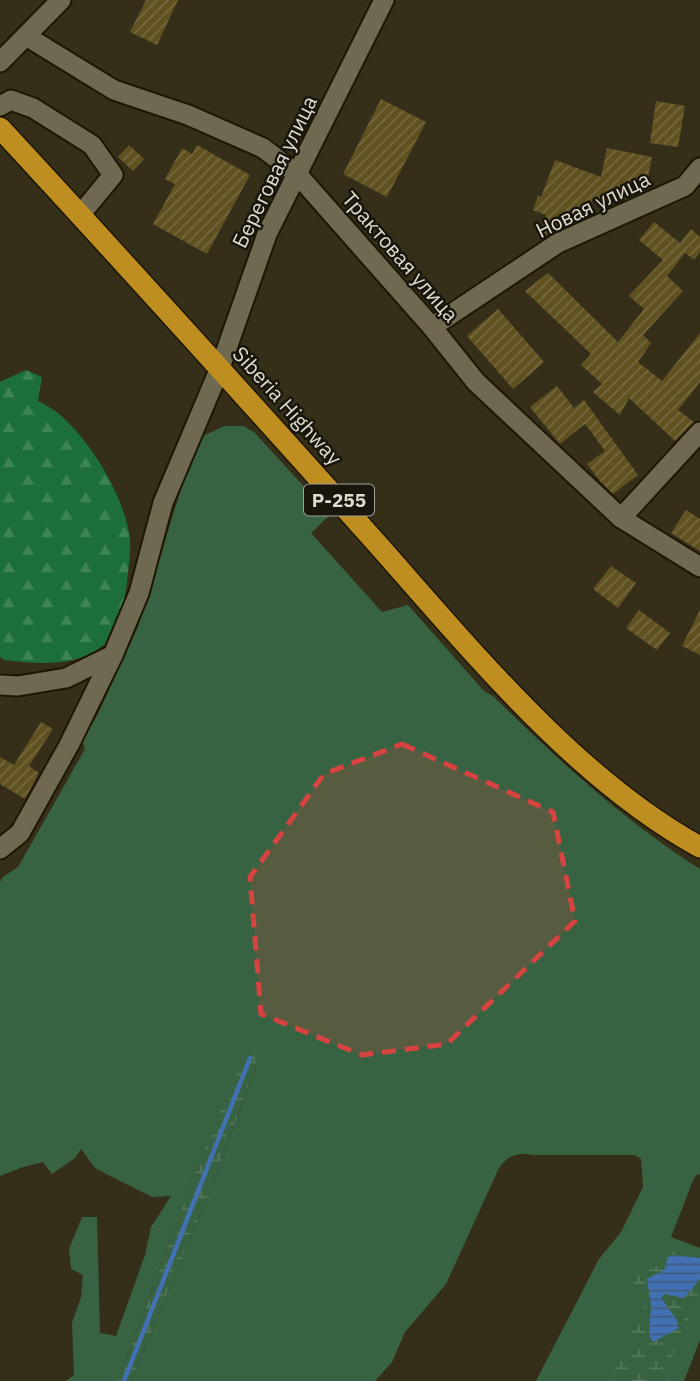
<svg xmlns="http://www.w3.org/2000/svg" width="700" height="1381" font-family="'IBM Plex Sans',sans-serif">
	<defs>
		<pattern id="forest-firs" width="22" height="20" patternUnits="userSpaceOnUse" patternTransform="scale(1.75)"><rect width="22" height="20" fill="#1d6f39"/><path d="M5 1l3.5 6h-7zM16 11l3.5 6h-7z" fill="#3d8354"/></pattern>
		<pattern id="wetland-marsh" width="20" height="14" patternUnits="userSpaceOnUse" patternTransform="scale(1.75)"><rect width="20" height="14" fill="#386342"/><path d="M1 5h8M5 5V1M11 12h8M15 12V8" fill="none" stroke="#54795c"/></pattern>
		<pattern id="water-rules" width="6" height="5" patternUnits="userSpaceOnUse" patternTransform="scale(1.75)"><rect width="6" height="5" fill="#4271b3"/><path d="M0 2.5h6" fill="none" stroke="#425c7e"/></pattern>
		<pattern id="building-hatch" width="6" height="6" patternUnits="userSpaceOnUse" patternTransform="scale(1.75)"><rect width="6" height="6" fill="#605121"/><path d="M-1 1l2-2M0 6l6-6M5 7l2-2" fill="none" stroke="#766940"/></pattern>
	</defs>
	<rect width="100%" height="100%" fill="#352e19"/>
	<path fill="#386342" d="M224 426H243L254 432 330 515 311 533 382 612 408 605 484 691 493 696C558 760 623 820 700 869V1175L698 1174 694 1178 671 1237 700 1248V1340L684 1381H536L599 1259 621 1232 643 1187 641 1159 635 1155H533C517 1152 509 1155 499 1168L446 1284 405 1332 392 1362 375 1381H131L214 1182 260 1054 204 1149 118 1381H66L74 1375 72 1323 81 1297 83 1275 71 1269 69 1249 82 1217H97L100 1333 116 1336 145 1255 151 1227 171 1196 152 1197 112 1177 95 1168 81 1149 75 1158 52 1174 43 1162 23 1167 0 1176V882L3 877 18 867 85 749 82 740 97 716 138 627 194 448 203 436Z"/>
	<path fill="url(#forest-firs)" d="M26 370 42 377 38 401C45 405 54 409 60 415 91 441 126 499 130 540 131 554 128 569 127 583 125 598 118 632 106 643 78 668 38 664 4 660L0 657V382Z"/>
	<g fill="url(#wetland-marsh)">
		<path d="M246 1051 260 1054 214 1182 131 1381H118L204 1149Z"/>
		<path d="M673 1251 700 1254V1294L671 1358 673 1372 668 1381H609L644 1307 634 1282 642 1271 657 1266 663 1255Z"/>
	</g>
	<path fill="url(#water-rules)" d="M674 1255 700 1258V1279L684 1298 665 1294 661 1298 677 1320 679 1328 653 1342 649 1335 651 1305 647 1279 664 1270 668 1257Z"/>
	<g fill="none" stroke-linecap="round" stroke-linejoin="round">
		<path stroke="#4271b3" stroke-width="4.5" d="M124 1381 250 1058"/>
	</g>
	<g fill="url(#building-hatch)">
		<path d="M146 0H178L157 45 130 32Z"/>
		<path d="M381 99 426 122 387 197 343 174Z"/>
		<path d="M656 101 685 106 678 147 650 143Z"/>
		<path d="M129 145 144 159 133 171 118 157Z"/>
		<path d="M197 145 250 175 207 254 153 224 175 184 165 179 182 148 192 154Z"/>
		<path d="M607 148 652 157 647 183 633 180 629 198 617 203 593 198 586 217 565 226 558 223 555 231 547 235 540 233 546 215 533 210 538 196 541 197 555 160 601 177Z"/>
		<path d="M654 222 680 243 691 229 700 237V252L694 260 685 253 667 276 683 291 643 335 651 343 638 362 662 381 700 333V382L678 410 694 422 675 441 629 398 620 415 593 392 602 384 581 365 591 354 525 291 548 273 618 342 644 309 629 296 663 260 639 240Z"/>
		<path d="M498 309 544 362 513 389 467 336Z"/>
		<path d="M557 386 574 408 584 400 638 475 613 494 600 481 587 464 605 451 585 424 560 444 530 407Z"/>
		<path d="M686 510 700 519V551L671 533Z"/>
		<path d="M611 566 636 583 618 608 593 589Z"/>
		<path d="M639 610 670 633 657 650 626 628Z"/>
		<path d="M700 610V655L682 646Z"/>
		<path d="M41 722 53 729 29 766 39 773 25 799 0 784V757L14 765Z"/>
	</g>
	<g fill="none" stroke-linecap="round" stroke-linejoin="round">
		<g stroke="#1c1603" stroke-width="23">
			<g id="minor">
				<path d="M26 36 114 90 188 115 263 148 298 175 432 327 476 382 621 518 700 567"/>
				<path d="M0 62 61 0"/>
				<path d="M0 106 11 100 33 108 92 145 113 175 80 215"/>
				<path d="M432 327 558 243 685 186 700 168"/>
				<path d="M621 518 700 432"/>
				<path d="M0 685 18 686 66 678 113 655 139 593 163 503 220 368 267 234 384 0"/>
				<path d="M0 849 20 833 69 745 113 655"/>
			</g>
		</g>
		<g stroke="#1c1603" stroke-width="24">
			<path id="highway" d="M0 128C122 260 243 394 363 528 461 637 570 776 700 847"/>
		</g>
		<use href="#minor" stroke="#706952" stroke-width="19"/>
		<use href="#highway" stroke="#be8e20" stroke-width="21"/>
	</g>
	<path fill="#d74341" fill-opacity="0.2" stroke="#d74341" stroke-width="5" stroke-dasharray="14 9" stroke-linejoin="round" d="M402 744 553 812 575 921 447 1044 362 1055 261 1014 250 877 324 774Z"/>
	<g text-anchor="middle" stroke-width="5" stroke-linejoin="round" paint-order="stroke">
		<rect fill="#19160d" stroke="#a4a094" stroke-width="2" x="304" y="484.5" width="70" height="31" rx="5"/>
		<g font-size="19" font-weight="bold" fill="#dfdbce">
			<text x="339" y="507">Р-255</text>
		</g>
		<g font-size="21" fill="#dfdbce" stroke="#19160d">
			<text transform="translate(275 172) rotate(-64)" y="7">Береговая улица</text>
			<text transform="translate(593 205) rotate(-26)" y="7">Новая улица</text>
			<text transform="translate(400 257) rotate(49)" y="7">Трактовая улица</text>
			<text transform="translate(287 406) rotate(48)" y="7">Siberia Highway</text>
		</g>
	</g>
</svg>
